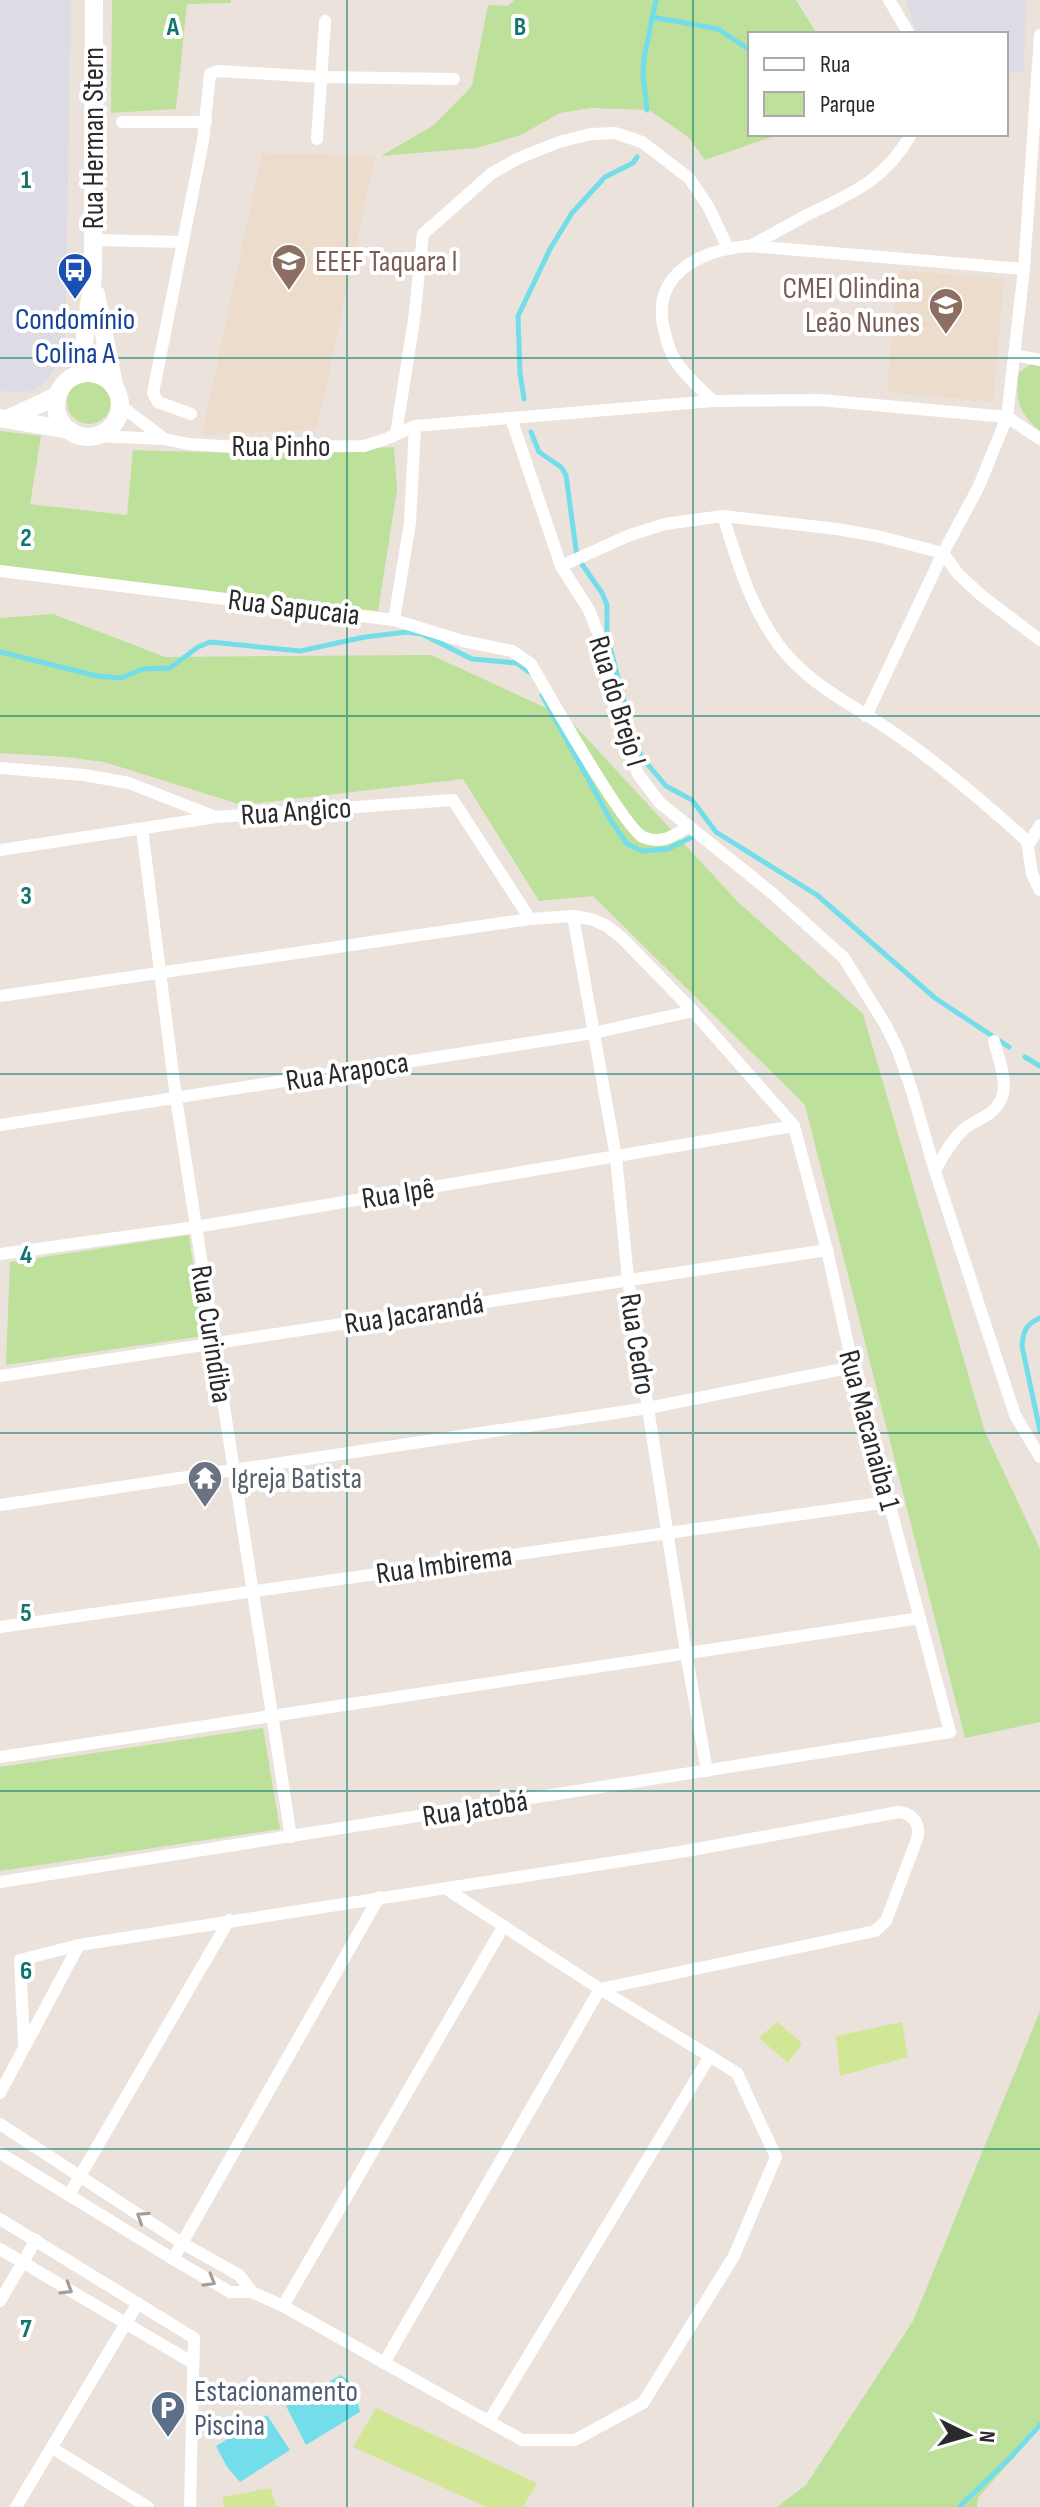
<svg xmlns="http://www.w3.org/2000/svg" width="1040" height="2507" font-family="'Sofia Sans Condensed',sans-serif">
	<rect width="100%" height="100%" fill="#ebe2dc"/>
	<g fill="#dddce4">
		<path d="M0 0H71L65 356 43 384 33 391 17 392 0 391Z"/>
		<path d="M906 0H1026L1024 72 1006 73V34H917Z"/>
	</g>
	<g fill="#ecdccc">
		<path d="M262 153 375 156 317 429 202 435Z"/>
		<path d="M898 270 1004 279 993 402 887 392Z"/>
	</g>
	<g fill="#bde09a">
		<path d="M112 0H231V3L187 4 176 109 111 113Z"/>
		<path d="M514 0H796L817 34H750V134H780L705 160 688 137 649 110 590 108 560 113 521 135 476 148 381 156 434 125 472 86 488 5 508 6Z"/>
		<path d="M1033 363 1040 365V431C1018 412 1015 400 1019 372Z"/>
		<circle cx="89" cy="402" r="22"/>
		<path d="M0 431 41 436 30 504 127 515 133 450 264 454 394 447 397 490 378 611 0 566Z"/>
		<path d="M53 614 165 657 431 655 568 718 738 902 863 1014 985 1432 1040 1549V1722L965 1738 805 1105 593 896 539 901 463 779 242 805 104 762 66 757 0 753V618Z"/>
		<path d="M189 1235 203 1336 6 1365 10 1262Z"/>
		<path d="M263 1728 280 1829 0 1871V1767Z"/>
		<path d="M1040 2011V2427L978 2498 977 2507H777L806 2485 913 2321Z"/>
	</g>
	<g fill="#d2e796">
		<path d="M777 2022 802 2043 788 2063 759 2038Z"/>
		<path d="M902 2022 908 2057 840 2076 836 2036Z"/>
		<path d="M376 2408 537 2483 523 2507H486L353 2447Z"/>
		<path d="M271 2488 276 2507H225L222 2497Z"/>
	</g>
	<g fill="#73dee9">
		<path d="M341 2375 353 2385 360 2412 306 2445 286 2406Z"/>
		<path d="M267 2415 290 2450 240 2482 227 2467 216 2446Z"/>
	</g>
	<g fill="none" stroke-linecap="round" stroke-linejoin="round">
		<g stroke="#73dee9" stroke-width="5">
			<path d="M652 17 718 29 750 50"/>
			<path d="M647 110 643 76 644 58 656 0"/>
			<path d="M524 399 520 373 518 316 550 249 572 213 605 177 633 163 637 157"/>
			<path d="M531 432 539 452 561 467 566 475 577 557"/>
			<path d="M579 560 602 593 607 605V635L635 744 644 760 666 786 692 800 716 832 817 895 935 998 1009 1047"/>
			<path d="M0 652 97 676 121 678 143 669 170 668 198 647 210 642 300 651 365 637 407 632 422 634 472 659 517 663 529 672"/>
			<path d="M542 695 610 819 627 844 642 851 668 849 694 836"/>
			<path d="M1025 1057 1040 1066"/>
			<path d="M1040 1318C1026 1324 1023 1331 1022 1346L1040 1431"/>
			<path d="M959 2507 1011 2457 1040 2425"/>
		</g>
		<g stroke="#fff" stroke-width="12">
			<path d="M889 0 909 34"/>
			<path d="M122 122H206"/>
			<path d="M317 139 325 21"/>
			<path d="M93 240 182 242"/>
			<path d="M750 246C769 236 787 226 805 216 850 194 885 181 911 134"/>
			<path d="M1014 355 1040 360"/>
			<path d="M713 401C700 388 685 376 675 360 668 350 666 337 663 325 653 271 705 249 750 246L1024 269"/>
			<path d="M121 406 162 437"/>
			<path d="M191 414 158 402 153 393 203 141 210 74 218 71 321 77 454 79"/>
			<path d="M511 418 561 566 589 610 598 633 617 716 638 774 660 803 772 893 844 958 885 1024 898 1050 912 1091 935 1171 1015 1415 1040 1457"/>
			<path d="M396 434 414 320 423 234 492 173 519 158 559 142 591 134 615 133 642 142 689 178 708 206 728 248"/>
			<path d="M95 436 164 439 188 444 238 447 364 446 386 439 415 426 713 401 820 400 1007 417 1040 439"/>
			<path d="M723 516C737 560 750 606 778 644 808 685 854 705 894 733 941 765 985 803 1027 841L1032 874 1040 890"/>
			<path d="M561 566 630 535 665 524 723 516 837 529 877 536 943 553 958 574 982 596 1040 640"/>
			<path d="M0 571 394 620 463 641 512 651 531 664C546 690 624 828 643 837 661 845 674 836 689 826"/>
			<path d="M394 620 410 523 415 426"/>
			<path d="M866 716 943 553 979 486 1007 417 1024 269 1040 35"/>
			<path d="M0 768 84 775 129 783 213 816"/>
			<path d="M142 829 176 1098 291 1837"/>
			<path d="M1029 844 1040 825"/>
			<path d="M0 850 216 817 453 800 530 919"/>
			<path d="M573 916 616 1157 628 1279 686 1653 707 1771"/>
			<path d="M0 996 530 919 573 916 591 919 607 926 623 939 693 1011 794 1126 827 1250 853 1367 950 1732 0 1882"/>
			<path d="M0 1125 593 1033 693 1011"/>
			<path d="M935 1171C943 1155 951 1141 964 1129 978 1118 995 1116 1002 1097 1008 1081 998 1057 994 1041"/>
			<path d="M0 1254 196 1227 794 1126"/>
			<path d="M0 1376 827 1250"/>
			<path d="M0 1505 648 1408 853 1367"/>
			<path d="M0 1627 888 1502"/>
			<path d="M0 1757 920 1618"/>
			<path d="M24 2044 20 1960 79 1945"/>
			<path d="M0 2093 79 1945 686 1851 899 1812C914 1814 921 1825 917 1839L886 1921 875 1931 600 1989 445 1888"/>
			<path d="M0 2124 182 2243 239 2275 252 2292 283 2306 522 2440H575L643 2403 734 2256 776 2157 737 2073 600 1989 384 2363"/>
			<path d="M0 2153 173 2259 230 2292H252"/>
			<path d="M69 2195 229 1920"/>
			<path d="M0 2219 194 2338 190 2507"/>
			<path d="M0 2249 193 2363"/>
			<path d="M173 2259 379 1897"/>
			<path d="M0 2301 36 2240"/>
			<path d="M283 2306 503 1927"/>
			<path d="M489 2421 710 2056"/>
			<path d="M52 2448 148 2507"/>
			<path d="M16 2507 138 2303"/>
		</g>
		<g stroke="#fff" stroke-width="18">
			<path d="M96 294 114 385"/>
			<circle cx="88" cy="405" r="32"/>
			<path d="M80 373 93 276 94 0"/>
			<path d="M0 418 69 430"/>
			<path d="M7 419 57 396"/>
		</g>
	</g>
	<defs><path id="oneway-chevron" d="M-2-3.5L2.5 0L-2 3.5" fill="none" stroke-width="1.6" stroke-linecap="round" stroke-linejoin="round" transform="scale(2)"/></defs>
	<g stroke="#9f9f9f">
		<use href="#oneway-chevron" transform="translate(142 2217) rotate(-147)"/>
		<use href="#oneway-chevron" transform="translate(210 2281) rotate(30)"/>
		<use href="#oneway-chevron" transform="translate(67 2289) rotate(31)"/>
	</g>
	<path fill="none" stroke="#0f766e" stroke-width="2" stroke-opacity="0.55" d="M347 0V2507M693 0V2507M0 358H1040M0 716H1040M0 1074H1040M0 1433H1040M0 1791H1040M0 2149H1040"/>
	<defs>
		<g id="school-pin" transform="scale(1.8)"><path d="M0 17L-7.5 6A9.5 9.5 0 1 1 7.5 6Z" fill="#8d6e63" stroke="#fff"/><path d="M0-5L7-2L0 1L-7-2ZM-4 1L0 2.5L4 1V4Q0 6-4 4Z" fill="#fff"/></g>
		<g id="bus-pin" transform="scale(1.8)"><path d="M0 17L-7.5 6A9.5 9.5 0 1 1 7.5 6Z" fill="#1a4fb4" stroke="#fff"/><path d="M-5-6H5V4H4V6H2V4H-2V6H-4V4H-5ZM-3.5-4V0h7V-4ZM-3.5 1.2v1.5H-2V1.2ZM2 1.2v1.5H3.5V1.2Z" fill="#fff"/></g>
		<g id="temple-pin" transform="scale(1.8)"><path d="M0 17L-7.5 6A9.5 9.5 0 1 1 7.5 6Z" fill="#6b7280" stroke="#fff"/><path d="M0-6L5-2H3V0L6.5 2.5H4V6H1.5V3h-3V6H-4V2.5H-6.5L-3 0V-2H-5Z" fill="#fff"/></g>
		<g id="parking-pin" transform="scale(1.8)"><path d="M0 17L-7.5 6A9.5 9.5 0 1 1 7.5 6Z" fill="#5c6f8a" stroke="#fff"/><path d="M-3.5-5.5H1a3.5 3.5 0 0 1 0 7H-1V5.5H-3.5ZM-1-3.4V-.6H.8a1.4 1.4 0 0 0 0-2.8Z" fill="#fff"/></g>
	</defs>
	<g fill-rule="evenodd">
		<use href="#school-pin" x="289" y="261"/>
		<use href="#bus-pin" x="75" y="270"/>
		<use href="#school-pin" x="946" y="305"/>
		<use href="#temple-pin" x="205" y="1478"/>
		<use href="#parking-pin" x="168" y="2408"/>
	</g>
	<g text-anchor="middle" stroke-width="8" stroke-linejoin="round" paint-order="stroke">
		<g font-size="30" fill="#2a2a2a" stroke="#fff">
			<text transform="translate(93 138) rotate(-90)" y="10">Rua Herman Stern</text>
			<text x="281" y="456">Rua Pinho</text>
			<text transform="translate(294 607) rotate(7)" y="10">Rua Sapucaia</text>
			<text transform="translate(618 701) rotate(73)" y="10">Rua do Brejo I</text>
			<text transform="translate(296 811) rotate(-4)" y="10">Rua Angico</text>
			<text transform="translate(347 1071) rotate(-9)" y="10">Rua Arapoca</text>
			<text transform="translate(398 1193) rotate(-9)" y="10">Rua Ipê</text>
			<text transform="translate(414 1313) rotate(-9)" y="10">Rua Jacarandá</text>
			<text transform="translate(212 1334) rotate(81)" y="10">Rua Curindiba</text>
			<text transform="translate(638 1344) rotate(81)" y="10">Rua Cedro</text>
			<text transform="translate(870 1430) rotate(75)" y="10">Rua Macanaiba 1</text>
			<text transform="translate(444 1564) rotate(-8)" y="10">Rua Imbirema</text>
			<text transform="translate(475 1808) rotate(-9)" y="10">Rua Jatobá</text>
		</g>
		<g font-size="30" fill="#785e54" stroke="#fff" text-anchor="start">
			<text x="315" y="271">EEEF Taquara I</text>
			<text x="920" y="298" text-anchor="end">CMEI Olindina<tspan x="920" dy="34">Leão Nunes</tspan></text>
		</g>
		<g font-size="30" fill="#164399" stroke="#fff">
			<text x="75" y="329">Condomínio<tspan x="75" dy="34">Colina A</tspan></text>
		</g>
		<g font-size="30" fill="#5b616d" stroke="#fff" text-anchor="start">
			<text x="231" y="1488">Igreja Batista</text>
		</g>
		<g font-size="30" fill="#4e5e75" stroke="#fff" text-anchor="start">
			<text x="194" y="2401">Estacionamento<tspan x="194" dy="34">Piscina</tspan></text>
		</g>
	</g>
	<g font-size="26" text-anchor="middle" font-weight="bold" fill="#0f766e" stroke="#fff" stroke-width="8" stroke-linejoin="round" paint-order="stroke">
		<text x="173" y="35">A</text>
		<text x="520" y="35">B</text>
		<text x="26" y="188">1</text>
		<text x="26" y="546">2</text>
		<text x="26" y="904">3</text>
		<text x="26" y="1263">4</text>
		<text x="26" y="1621">5</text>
		<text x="26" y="1979">6</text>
		<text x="26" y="2337">7</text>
	</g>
	<rect x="748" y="32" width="260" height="104" fill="#ffffff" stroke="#aaaaaa" stroke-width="2"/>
	<rect x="764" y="58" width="40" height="12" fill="#ffffff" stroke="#aaaaaa" stroke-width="2"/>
	<text x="820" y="72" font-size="24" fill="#2a2a2a">Rua</text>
	<rect x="764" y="92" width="40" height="24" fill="#bde09a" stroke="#aaaaaa" stroke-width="2"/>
	<text x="820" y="112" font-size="24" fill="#2a2a2a">Parque</text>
	<g transform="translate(968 2435) rotate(95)" stroke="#ffffff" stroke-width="6" paint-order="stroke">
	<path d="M0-6L14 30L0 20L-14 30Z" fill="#2a2a2a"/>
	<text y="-12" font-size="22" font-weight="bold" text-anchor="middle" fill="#2a2a2a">N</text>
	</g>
</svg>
